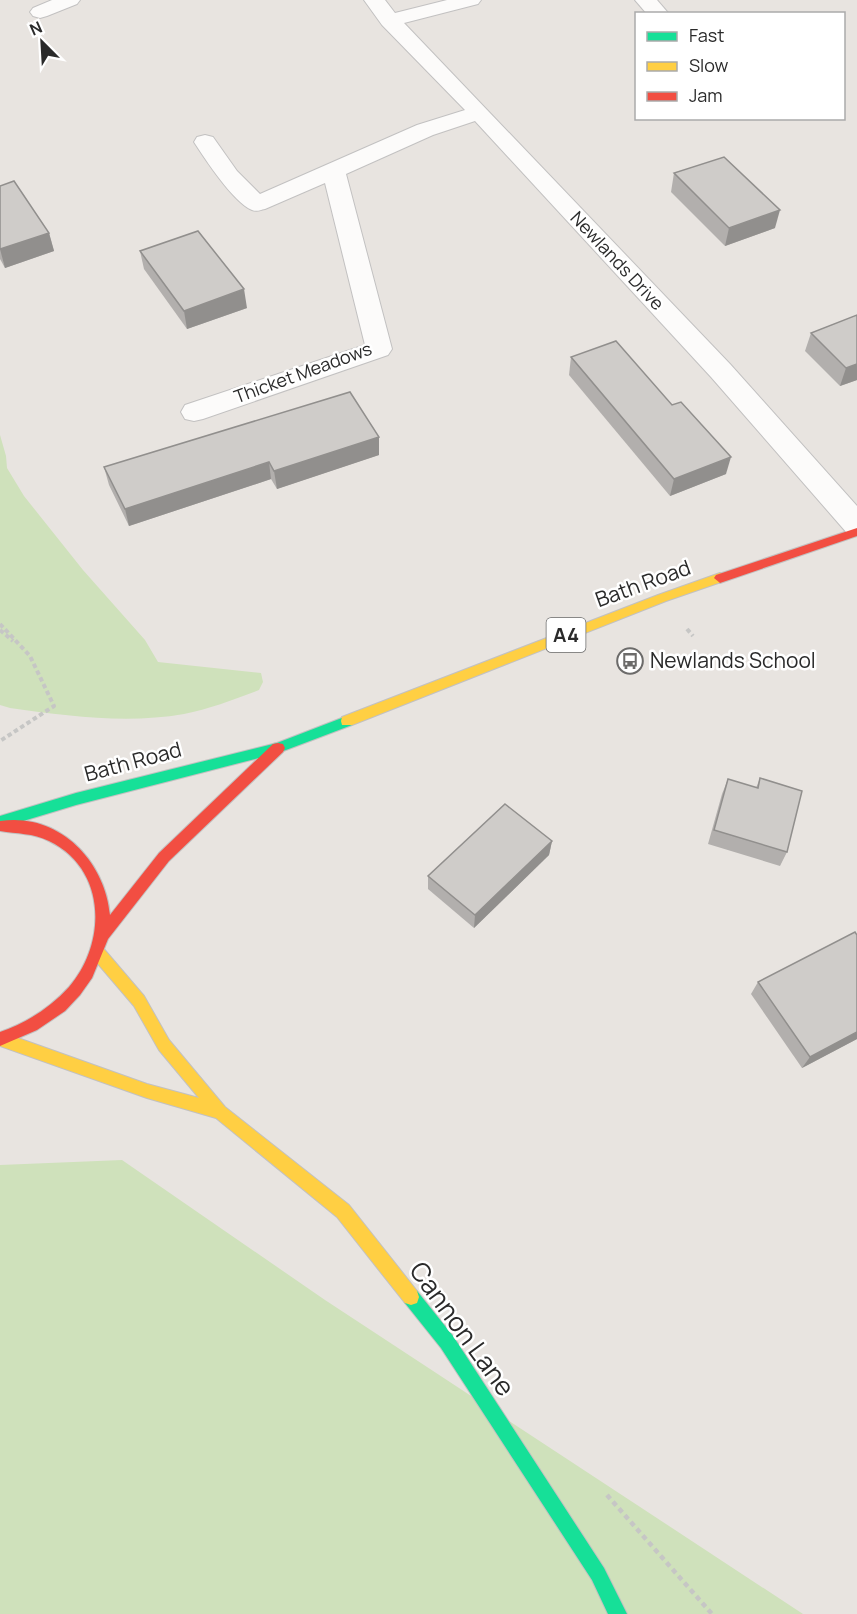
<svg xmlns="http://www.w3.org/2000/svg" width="857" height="1614" font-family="Manrope,sans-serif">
	<rect width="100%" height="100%" fill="#e8e4e0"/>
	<g fill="#cfe1bb">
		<path d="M0 435 6 456 7 468 24 496 83 570 145 640 158 662 261 673 263 682 259 690C235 699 209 709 184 714 127 724 67 716 10 708L0 705Z"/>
		<path d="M122 1160 325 1300 803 1614H0V1165Z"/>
	</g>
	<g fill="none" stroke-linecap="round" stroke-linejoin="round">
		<g stroke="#c2c1c1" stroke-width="2">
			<g id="street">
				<path d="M52 0H80L77 4 47 16 40 18 33 16 30 12 33 8Z"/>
				<path d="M364 0H385L395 13 447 0H481L478 4 404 23 730 364 857 506V536L847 533 711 377 475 121 433 135 346 174 392 349 388 355 203 419 194 421 185 419 181 412 185 405 365 345 325 183 265 209C260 210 257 212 252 210 234 203 205 159 194 142L197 137 205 135 213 137 237 171 260 194 417 125 465 110 382 25Z"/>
				<path d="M635 0H657L669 14H647Z"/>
			</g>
		</g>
		<g stroke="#c2c1c1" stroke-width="2">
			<g id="fast">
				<path d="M347 716 352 717 353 721 352 725 278 753 76 805 0 828V816L76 793 277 743Z"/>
				<path d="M411 1289 417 1291 453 1336 604 1568 627 1614H608L592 1580 441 1348 405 1303 403 1297 405 1291Z"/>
			</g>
		</g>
		<g stroke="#c2c1c1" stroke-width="2">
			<g id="slow">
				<path d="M720 573 726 578 724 581 666 601 352 725H342L341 721 342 717 658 595Z"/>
				<path d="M98 946 103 948 144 996 169 1040 225 1107 349 1205 417 1291 419 1297 417 1303 411 1305 405 1303 337 1217 216 1118 147 1098 0 1046 1 1032 147 1084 199 1098 159 1050 134 1006 93 958 91 953 93 948Z"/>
			</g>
		</g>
		<g stroke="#c2c1c1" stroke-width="2">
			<g id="jam">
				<path d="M857 528V536L720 583 714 578 716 575Z"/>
				<path d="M278 743 283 744 285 748 283 752 169 861 108 939 92 978 80 995 65 1011 37 1030 0 1046V1032C26 1023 50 1008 69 987 107 943 107 869 49 841 33 833 17 834 0 831V821C58 812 105 860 110 915L159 853 273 744Z"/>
			</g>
		</g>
		<g stroke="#c6c6c5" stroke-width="4" stroke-dasharray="4.5 3" stroke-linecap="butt">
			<path d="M0 624 30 656 54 706 0 741"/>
			<path d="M687 629 693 636"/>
			<path d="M0 630 13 641"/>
		</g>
		<path stroke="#c6c6c5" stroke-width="4.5" stroke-dasharray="5 4" stroke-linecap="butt" d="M607 1495 712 1614"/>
		<use href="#street" fill="#fcfbfa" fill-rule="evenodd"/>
		<use href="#fast" fill="#16e098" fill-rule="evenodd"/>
		<use href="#slow" fill="#ffcf43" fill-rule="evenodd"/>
		<use href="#jam" fill="#f24e42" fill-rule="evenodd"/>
	</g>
	<g fill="#b2afad">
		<path d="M674 173 775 228 725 246 671 192Z"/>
		<path d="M0 186 49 233 54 251 5 268 0 259Z"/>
		<path d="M140 251 247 308 187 329 144 269Z"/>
		<path d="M857 315V380L840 386 805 351 811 333Z"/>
		<path d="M571 357 726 474 670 496 569 375Z"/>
		<path d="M379 437V455L277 489 271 479 129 526 109 485 104 467Z"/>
		<path d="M760 778 787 852 780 866 708 844 722 794 728 779 756 788Z"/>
		<path d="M552 841 549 855 474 928 428 889V876Z"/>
		<path d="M857 935V1039L802 1068 751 994 758 982Z"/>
	</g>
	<g fill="#918f8d">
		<path d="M780 210 775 228 725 246 729 228Z"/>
		<path d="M49 233 54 251 5 268 0 249Z"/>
		<path d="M244 289 247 308 187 329 184 311Z"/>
		<path d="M857 364V380L840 386 846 368Z"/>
		<path d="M379 437V455L277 489 274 471Z"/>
		<path d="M731 457 726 474 670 496 674 479Z"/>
		<path d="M269 462 271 479 129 526 125 509Z"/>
		<path d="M552 841 549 855 474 928 475 915Z"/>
		<path d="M857 1032V1039L802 1068 810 1057Z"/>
	</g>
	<g fill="#cfccc9" stroke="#918f8d" stroke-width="1.5">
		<path d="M724 157 780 210 729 228 674 173Z"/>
		<path d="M14 181 49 233 0 249V186Z"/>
		<path d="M198 231 244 289 184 311 140 251Z"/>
		<path d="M857 315V364L846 368 811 333Z"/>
		<path d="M616 341 672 405 681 402 731 457 674 479 571 357Z"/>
		<path d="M350 392 379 437 274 471 269 462 125 509 104 467Z"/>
		<path d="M760 778 802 791 787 852 714 830 728 779 758 788Z"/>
		<path d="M505 804 552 841 475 915 428 876Z"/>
		<path d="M855 932 857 935V1032L810 1057 758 982Z"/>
	</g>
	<defs>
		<g id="bus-ring" transform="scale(1.35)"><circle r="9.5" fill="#fff" stroke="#6c6b6a" stroke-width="1.5"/><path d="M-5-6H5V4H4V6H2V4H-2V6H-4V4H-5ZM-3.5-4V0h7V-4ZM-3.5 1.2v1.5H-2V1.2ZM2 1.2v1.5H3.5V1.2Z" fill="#6c6b6a"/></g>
	</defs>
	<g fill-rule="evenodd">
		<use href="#bus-ring" x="630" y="661"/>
	</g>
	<g text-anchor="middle" stroke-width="5" stroke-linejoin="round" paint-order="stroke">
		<g font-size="18" fill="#2a2a2a" stroke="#fff">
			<text transform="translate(617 261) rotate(47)" y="6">Newlands Drive</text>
			<text transform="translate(303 373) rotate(-20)" y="6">Thicket Meadows</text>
		</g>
		<rect fill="#fff" stroke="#6a6a6a" stroke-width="1.5" x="546.5" y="618" width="39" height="34" rx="4.5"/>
		<g font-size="20" font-weight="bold" fill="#2a2a2a">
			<text x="566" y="642">A4</text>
		</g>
		<g font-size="21" fill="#2a2a2a" stroke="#fff">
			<text transform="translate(643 584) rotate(-20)" y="7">Bath Road</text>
			<text transform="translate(133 762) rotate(-15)" y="7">Bath Road</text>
		</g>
		<g font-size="21" fill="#2a2a2a" stroke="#fff" text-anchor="start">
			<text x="650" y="668">Newlands School</text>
		</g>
		<g font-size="26" fill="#2a2a2a" stroke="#fff">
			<text transform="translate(462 1329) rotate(54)" y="9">Cannon Lane</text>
		</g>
	</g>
	<rect x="635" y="12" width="210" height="108" fill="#ffffff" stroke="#aaaaaa" stroke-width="1.5"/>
	<rect x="647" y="32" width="30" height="9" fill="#16e098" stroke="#aaaaaa" stroke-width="1.5"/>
	<text x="689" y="42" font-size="18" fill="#2a2a2a">Fast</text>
	<rect x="647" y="62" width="30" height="9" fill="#ffcf43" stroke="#aaaaaa" stroke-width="1.5"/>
	<text x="689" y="72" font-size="18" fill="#2a2a2a">Slow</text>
	<rect x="647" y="92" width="30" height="9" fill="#f24e42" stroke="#aaaaaa" stroke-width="1.5"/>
	<text x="689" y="102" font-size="18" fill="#2a2a2a">Jam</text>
	<g transform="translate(42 42) rotate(336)" stroke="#ffffff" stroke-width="4.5" paint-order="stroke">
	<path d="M0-4.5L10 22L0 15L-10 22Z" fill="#2a2a2a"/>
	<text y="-9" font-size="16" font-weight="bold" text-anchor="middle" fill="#2a2a2a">N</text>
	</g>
</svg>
